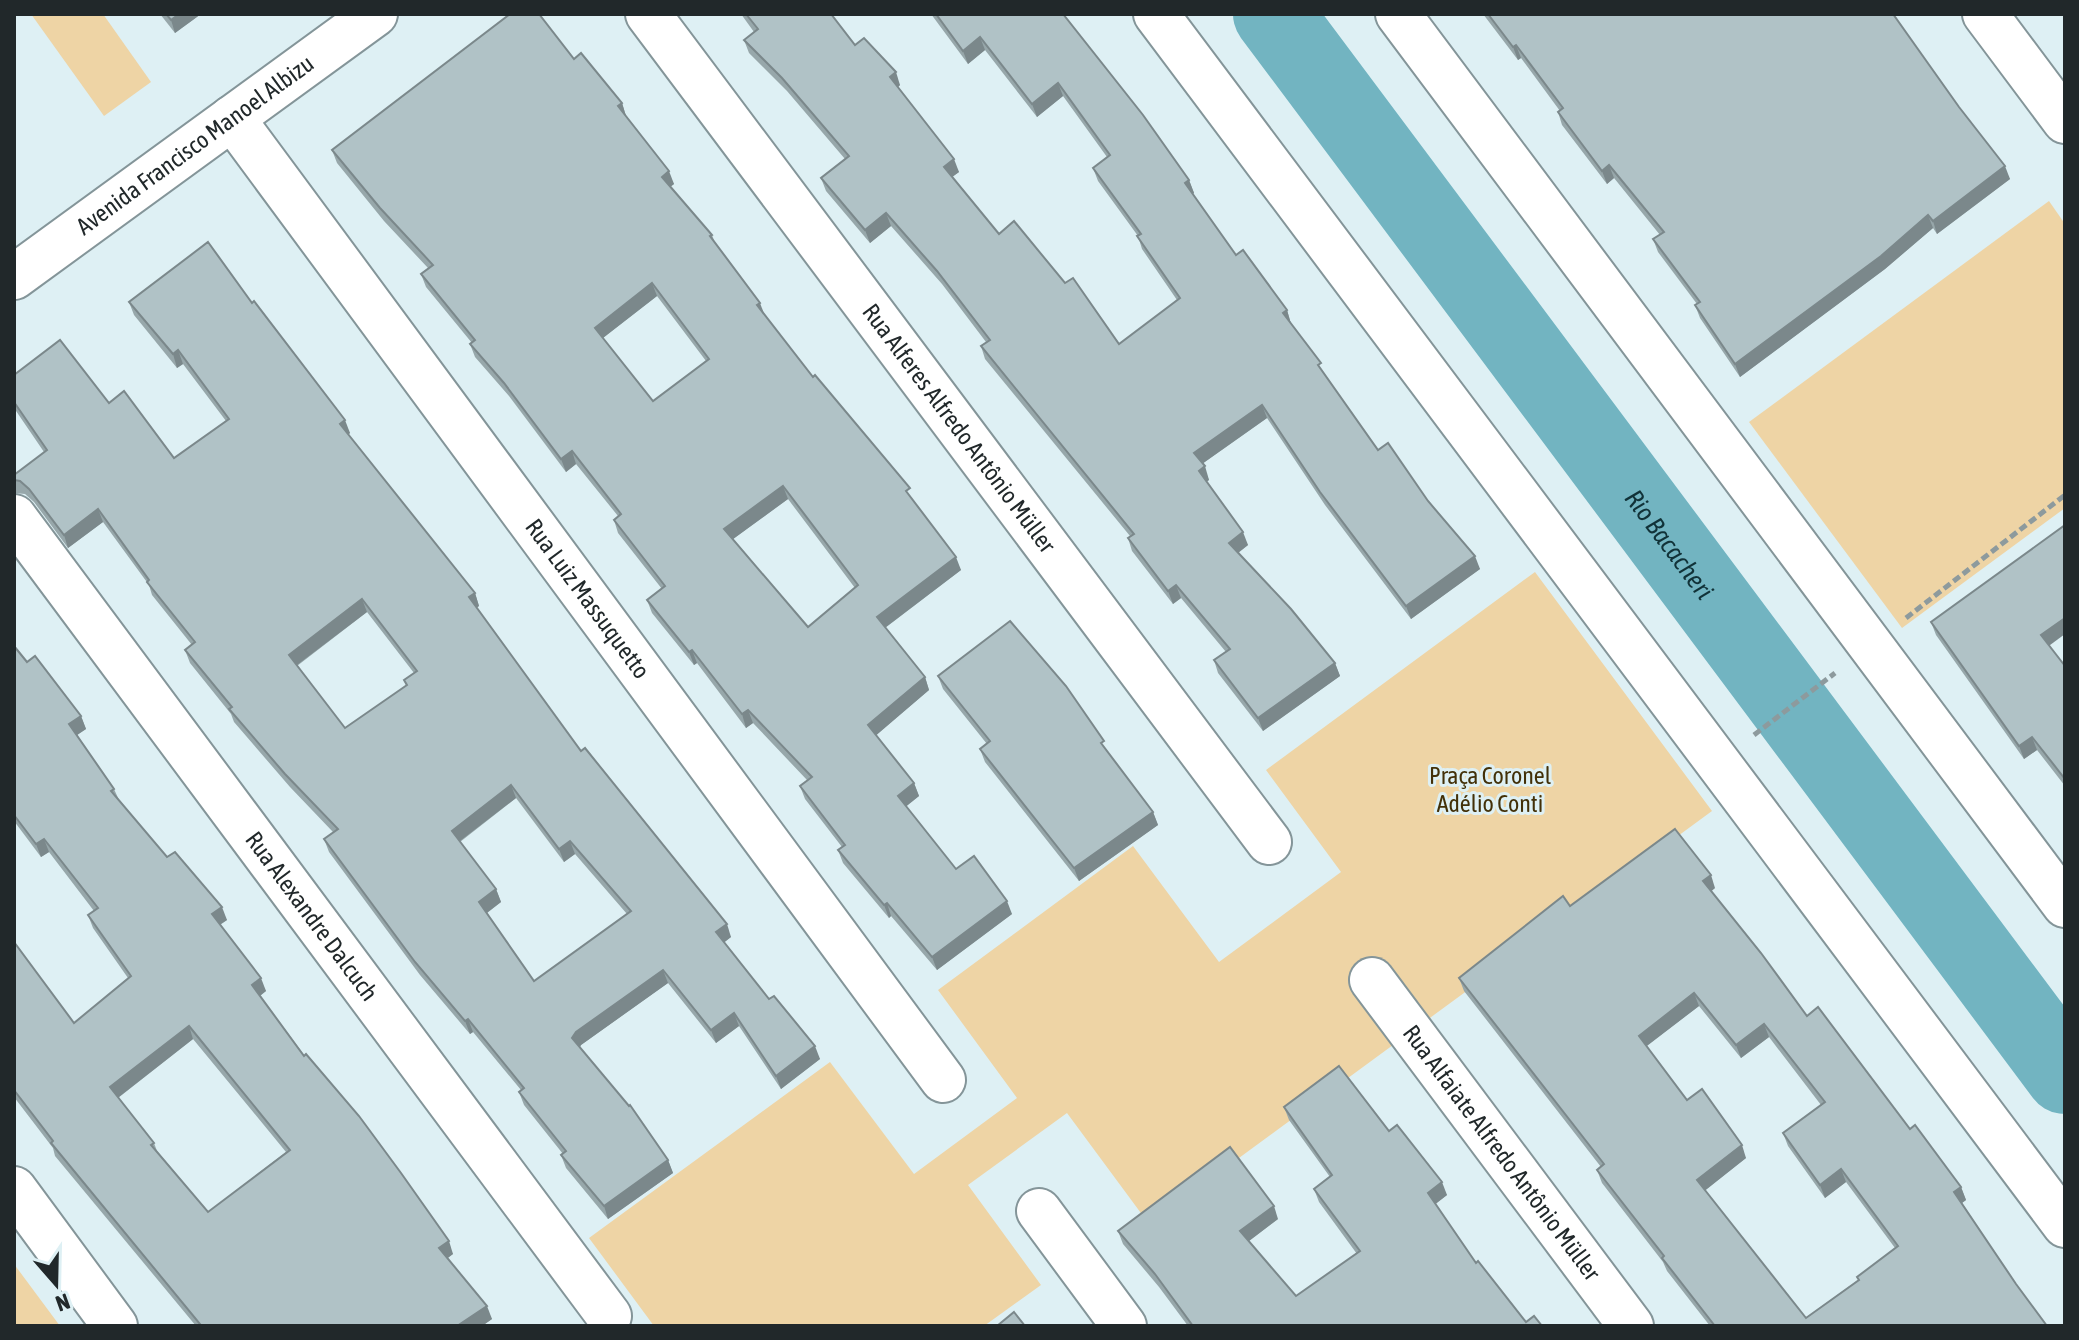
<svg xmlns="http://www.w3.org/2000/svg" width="2079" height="1340" font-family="'Asap Condensed',sans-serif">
	<rect width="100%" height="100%" fill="#def0f4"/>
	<g fill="#eed4a5">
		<path d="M31 14H103L151 82 104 116Z"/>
		<path d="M2049 201 2065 224V508L1902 628 1749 422Z"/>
		<path d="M1535 572 1712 811 1149 1224 1067 1113 968 1185 1041 1285 984 1326H654L589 1238 830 1062 914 1174 1017 1098 938 990 1133 846 1219 962 1341 872 1266 770Z"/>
		<path d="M14 1264 60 1326H14Z"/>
	</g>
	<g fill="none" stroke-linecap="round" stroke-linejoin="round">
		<path stroke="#72b4c1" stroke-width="80" id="s1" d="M1273 14 2065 1074"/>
		<g stroke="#849599" stroke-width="48">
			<g id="minor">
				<path id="s2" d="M648 14 1269 842"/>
				<path d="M1156 14 2065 1225"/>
				<path d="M1398 14 2065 905"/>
				<path d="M1985 14 2065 121"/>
				<path id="s3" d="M232 118 943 1080"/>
				<path id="s4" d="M14 517 609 1316"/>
				<path id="s5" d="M1372 980 1631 1326"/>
				<path d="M14 1189 115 1326"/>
				<path d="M1039 1211 1124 1326"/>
			</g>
		</g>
		<g stroke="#849599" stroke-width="48">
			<g id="tertiary">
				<path id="s6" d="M14 277 375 14"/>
			</g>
		</g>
		<g stroke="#8d9a9d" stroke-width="5" stroke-dasharray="8 4" stroke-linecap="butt">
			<path d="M1906 618 2065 495"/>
			<path d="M1754 735 1835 673"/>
		</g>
		<use href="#minor" stroke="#fff" stroke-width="44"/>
		<use href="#tertiary" stroke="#fff" stroke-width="44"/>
	</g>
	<g fill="#97a7aa" fill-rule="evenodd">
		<path d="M160 14H201L175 33Z"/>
		<path d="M741 14H831L855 45 900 85 898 87 959 172 952 177 999 234 1065 283 1119 344 1177 300 1142 249 1138 236 1098 181 1093 168 1107 157 1063 96 1037 117 985 50 968 64 931 14H1063L1189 180 1194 193 1193 194 1236 255 1287 310 1291 324 1324 373 1378 450 1428 501 1480 569 1411 619 1325 505 1267 418 1202 464 1209 480 1206 482 1248 545 1238 553 1335 663 1340 676 1263 731 1218 673 1214 660 1226 652 1181 598 1173 604 1132 551 1128 538 1130 536 985 359 981 346 986 342 942 284 891 226 870 243 826 191 821 178 845 159 787 91 749 53 744 40 754 32Z"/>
		<path d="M1483 14H1893L2010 179 1937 234 1933 228 1885 269 1740 377 1700 318 1695 305 1697 304 1658 252 1653 239 1660 235 1614 178 1607 184 1562 125 1558 112 1560 111 1521 58 1518 60Z"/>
		<path d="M574 59 622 103 626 116 674 184 670 187 712 235 715 243 765 316 813 377 914 501 961 570 885 628 925 677 929 690 876 735 914 783 919 796 906 806 956 869 1012 914 937 970 891 916 889 918 843 863 838 850 842 847 805 799 800 786 807 780 753 723 746 728 697 663 694 665 652 613 647 600 662 589 618 533 614 520 618 516 576 464 566 472 509 396 475 357 470 344 472 343 426 287 421 274 428 268 384 221 337 163 332 150ZM657 296 706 361 653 401 603 338ZM788 499 855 588 808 627 733 539Z"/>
		<path d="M129 302 252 303 350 433 348 435 475 593 479 606 476 608 581 751 731 937 724 942 769 999 820 1059 781 1089 739 1026 716 1043 668 983 581 1045 580 1047 668 1160 673 1173 608 1219 566 1168 561 1155 563 1154 524 1105 519 1092 521 1090 473 1032 470 1034 420 975 329 852 324 839 333 832 290 787 234 722 231 714 190 663 185 650 192 645 152 595 149 585 103 522 68 548 34 502 25 494 14 493V475L44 452 14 408V375L109 403 174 458 226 421 183 364 177 368 134 315ZM367 612 414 673 404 680 406 686 345 728 297 666ZM516 798 564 862 575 854 627 914 534 981 487 913 501 902 496 889 460 842Z"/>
		<path d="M1931 622 2049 646 2065 666V786L2037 750 2024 759 1936 635Z"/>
		<path d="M14 646 27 662 81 716 86 729 77 735 114 789 119 800 167 857 227 920 220 925 266 991 260 996 453 1254 447 1258 492 1319 482 1326H196L55 1156 53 1148 14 1097V942L74 1023 128 978 93 928 88 915 94 911 49 852 41 857 14 821ZM193 1039 286 1152 208 1212 157 1151 154 1143 118 1098Z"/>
		<path d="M938 676 1108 753 1153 812 1158 825 1079 881 985 762 980 749 987 744 943 689Z"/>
		<path d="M1715 888 1711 891 1807 1016 1961 1187 1966 1200 1962 1203 2016 1284 2047 1326H1710L1667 1271 1663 1262 1602 1183 1597 1170 1601 1167 1464 991 1459 978 1570 906ZM1699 1006 1741 1058 1769 1037 1821 1105 1783 1133 1788 1146 1825 1198 1846 1182 1895 1248 1857 1277 1858 1280 1806 1318 1705 1190 1746 1158 1687 1100 1646 1046Z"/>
		<path d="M1284 1107 1389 1131 1447 1195 1435 1204 1476 1263 1526 1322 1542 1326H1188L1159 1287 1123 1244 1118 1231 1278 1219 1249 1241 1296 1296 1357 1254 1319 1202 1314 1189 1330 1177 1289 1120Z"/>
	</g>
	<g fill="#7b888b">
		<path d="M179 14H201L175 33 171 20Z"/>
		<path d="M980 37 985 50 968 64 963 51Z"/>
		<path d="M1516 45 1521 58 1518 60 1513 47Z"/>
		<path d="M896 72 900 85 895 90 890 77Z"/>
		<path d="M1058 83 1063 96 1037 117 1032 104Z"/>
		<path d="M622 103 626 116 623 119 618 106Z"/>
		<path d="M954 159 959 172 948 180 944 167Z"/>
		<path d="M1609 165 1614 178 1607 184 1602 171Z"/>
		<path d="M2005 166 2010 179 1937 234 1933 221Z"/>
		<path d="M669 171 674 184 666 190 662 177Z"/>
		<path d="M1189 180 1194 193 1189 196 1185 183Z"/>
		<path d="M886 213 891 226 870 243 865 230Z"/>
		<path d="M1928 215 1933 228 1885 269 1740 377 1735 364Z"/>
		<path d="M652 283 657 296 599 341 595 328Z"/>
		<path d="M760 303 765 316 757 305Z"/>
		<path d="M1287 310 1291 324 1283 313Z"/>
		<path d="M178 350 183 364 177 368 173 354Z"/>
		<path d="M1262 405 1267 418 1199 466 1194 453Z"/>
		<path d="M345 420 350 433 344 438 340 424Z"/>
		<path d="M572 451 576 464 566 472 561 459Z"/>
		<path d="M1205 466 1209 480 1203 484 1199 471Z"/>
		<path d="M783 486 788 499 729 542 724 529Z"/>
		<path d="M98 509 103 522 68 548 64 535Z"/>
		<path d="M1243 532 1248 545 1234 556 1229 543Z"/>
		<path d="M1475 556 1480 569 1411 619 1406 606Z"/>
		<path d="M956 557 961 570 882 630 877 617Z"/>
		<path d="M1176 585 1181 598 1173 604 1168 591Z"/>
		<path d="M475 593 479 606 473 610 469 597Z"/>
		<path d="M362 599 367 612 293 668 289 655Z"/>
		<path d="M2065 618V634L2046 648 2041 635Z"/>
		<path d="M692 650 697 663 694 665 689 652Z"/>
		<path d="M1335 663 1340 676 1263 731 1258 718Z"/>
		<path d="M925 677 929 690 873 738 868 725Z"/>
		<path d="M748 710 753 723 746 728 742 714Z"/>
		<path d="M81 716 86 729 74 737 69 724Z"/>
		<path d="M2032 737 2037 750 2024 759 2019 746Z"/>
		<path d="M914 783 919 796 903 809 898 796Z"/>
		<path d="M511 785 516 798 456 844 452 831Z"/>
		<path d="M1153 812 1158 825 1079 881 1074 868Z"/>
		<path d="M44 839 49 852 41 857 36 844Z"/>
		<path d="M570 841 575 854 564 862 559 849Z"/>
		<path d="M1711 875 1715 888 1708 894 1703 881Z"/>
		<path d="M496 889 501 902 484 915 479 902Z"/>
		<path d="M1007 901 1012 914 937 970 932 957Z"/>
		<path d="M887 903 891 916 889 918 884 905Z"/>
		<path d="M222 907 227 920 216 927 212 914Z"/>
		<path d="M727 924 731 937 721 945 716 932Z"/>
		<path d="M663 970 668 983 581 1045 577 1051 572 1038 576 1032Z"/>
		<path d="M261 978 266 991 257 998 252 985Z"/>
		<path d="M1694 993 1699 1006 1643 1049 1639 1036Z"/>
		<path d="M734 1013 739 1026 716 1043 711 1030Z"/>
		<path d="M468 1019 473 1032 470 1034 465 1021Z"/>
		<path d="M1764 1024 1769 1037 1741 1058 1736 1045Z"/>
		<path d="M189 1026 193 1039 115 1100 110 1087Z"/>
		<path d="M815 1046 820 1059 781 1089 776 1076Z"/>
		<path d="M1742 1145 1746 1158 1702 1193 1697 1180Z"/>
		<path d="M668 1160 673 1173 608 1219 604 1206Z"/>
		<path d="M1841 1169 1846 1182 1825 1198 1820 1185Z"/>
		<path d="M1442 1182 1447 1195 1433 1206 1428 1193Z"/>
		<path d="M1961 1187 1966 1200 1959 1205 1954 1192Z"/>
		<path d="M1274 1206 1278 1219 1245 1244 1240 1231Z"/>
		<path d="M449 1241 453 1254 444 1261 439 1248Z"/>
		<path d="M487 1306 492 1319 482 1326H457Z"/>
	</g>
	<g fill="#b0c2c6" stroke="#7b888b" stroke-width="2" fill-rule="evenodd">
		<path d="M166 14H179L171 20Z"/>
		<path d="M510 14H539L574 59 581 53 622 103 618 106 669 171 662 177 712 235 710 236 760 303 757 305 813 377 815 375 910 488 906 491 956 557 877 617 925 677 868 725 914 783 898 796 956 869 974 856 1007 901 932 957 887 903 884 905 838 850 845 845 800 786 812 777 748 710 742 714 692 650 689 652 647 600 665 586 614 520 621 514 572 451 561 459 504 383 470 344 475 340 421 274 433 265 380 208 332 150ZM652 283 709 359 653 401 595 328ZM783 486 858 585 808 627 724 529Z"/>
		<path d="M746 14H831L855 45 864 38 896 72 890 77 954 159 944 167 999 234 1014 221 1065 283 1073 278 1119 344 1180 298 1137 236 1141 234 1093 168 1110 155 1058 83 1032 104 980 37 963 51 936 14H1063L1143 115 1189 180 1185 183 1236 255 1243 250 1287 310 1283 313 1321 363 1318 365 1378 450 1388 443 1428 501 1475 556 1406 606 1320 492 1262 405 1194 453 1205 466 1199 471 1243 532 1229 543 1291 609 1335 663 1258 718 1214 660 1230 649 1176 585 1168 591 1128 538 1134 534 981 346 990 340 937 271 886 213 865 230 821 178 849 156 782 78 744 40 758 29Z"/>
		<path d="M1488 14H1893L1959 107 2005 166 1933 221 1928 215 1881 256 1735 364 1695 305 1700 302 1653 239 1664 232 1609 165 1602 171 1558 112 1563 108 1516 45 1513 47Z"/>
		<path d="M208 242 252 303 254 301 345 420 340 424 475 593 469 597 581 751 585 748 727 924 716 932 769 999 774 996 815 1046 776 1076 734 1013 711 1030 663 970 576 1032 572 1038 629 1106 630 1105 668 1160 604 1206 561 1155 566 1151 519 1092 524 1088 468 1019 465 1021 415 962 324 839 338 829 285 774 229 709 232 707 185 650 195 642 147 582 149 580 98 509 64 535 29 489 20 481 14 480V475L47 450 14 402V375L60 340 109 403 124 391 174 458 229 419 178 350 173 354 129 302ZM362 599 417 671 404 680 407 685 345 728 289 655ZM511 785 559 849 570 841 631 911 534 981 479 902 496 889 452 831Z"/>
		<path d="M2065 525V618L2041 635 2065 666V779L2032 737 2019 746 1931 622Z"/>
		<path d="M1010 621 1066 686 1104 741 1101 743 1153 812 1074 868 980 749 990 741 938 676Z"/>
		<path d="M14 646 27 662 35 656 81 716 69 724 114 789 111 791 167 857 175 852 222 907 212 914 261 978 252 985 304 1056 306 1054 359 1116 401 1173 449 1241 439 1248 487 1306 457 1326H197L200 1324 51 1143 53 1141 14 1090V942L74 1023 131 976 88 915 98 908 44 839 36 844 14 815ZM189 1026 290 1150 208 1212 151 1145 154 1143 110 1087Z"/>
		<path d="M1675 829 1711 875 1703 881 1761 953 1807 1016 1818 1007 1910 1129 1915 1125 1961 1187 1954 1192 2016 1284 2047 1326H1715L1662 1258 1664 1256 1597 1170 1604 1164 1459 978 1563 896 1570 906ZM1694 993 1736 1045 1764 1024 1825 1102 1783 1133 1820 1185 1841 1169 1898 1246 1857 1277 1859 1280 1806 1318 1697 1180 1742 1145 1702 1089 1687 1100 1639 1036Z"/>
		<path d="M1339 1066 1389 1131 1397 1125 1442 1182 1428 1193 1476 1263 1478 1261 1526 1322 1534 1316 1542 1326H1193L1155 1274 1118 1231 1230 1147 1274 1206 1240 1231 1296 1296 1360 1251 1314 1189 1332 1175 1284 1107Z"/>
		<path d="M1014 1312 1025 1326H997Z"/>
	</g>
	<g text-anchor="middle" stroke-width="6" stroke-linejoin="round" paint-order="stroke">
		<g font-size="24" fill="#21282a" stroke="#def0f4">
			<text dy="8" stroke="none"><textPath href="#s6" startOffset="224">Avenida Francisco Manoel Albizu</textPath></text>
			<text dy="8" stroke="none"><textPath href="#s2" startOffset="518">Rua Alferes Alfredo Antônio Müller</textPath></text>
			<text dy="8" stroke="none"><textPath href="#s3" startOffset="598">Rua Luiz Massuquetto</textPath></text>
			<text dy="8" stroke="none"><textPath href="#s4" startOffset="498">Rua Alexandre Dalcuch</textPath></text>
			<text dy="8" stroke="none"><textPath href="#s5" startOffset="216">Rua Alfaiate Alfredo Antônio Müller</textPath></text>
		</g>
		<g font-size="24" fill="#423008" stroke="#def0f4">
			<text x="1490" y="784">Praça Coronel<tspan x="1490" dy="28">Adélio Conti</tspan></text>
		</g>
		<g font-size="26" font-style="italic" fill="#113238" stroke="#def0f4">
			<text dy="9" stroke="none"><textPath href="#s1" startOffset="662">Rio Bacacheri</textPath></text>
		</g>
	</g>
	<rect width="2079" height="1340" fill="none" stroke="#21282a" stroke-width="32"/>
	<g transform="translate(56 1284) rotate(160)" stroke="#def0f4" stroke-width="6" paint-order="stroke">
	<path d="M0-6L14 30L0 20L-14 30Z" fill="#21282a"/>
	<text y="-12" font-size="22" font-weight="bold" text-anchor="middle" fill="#21282a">N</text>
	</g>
</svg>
